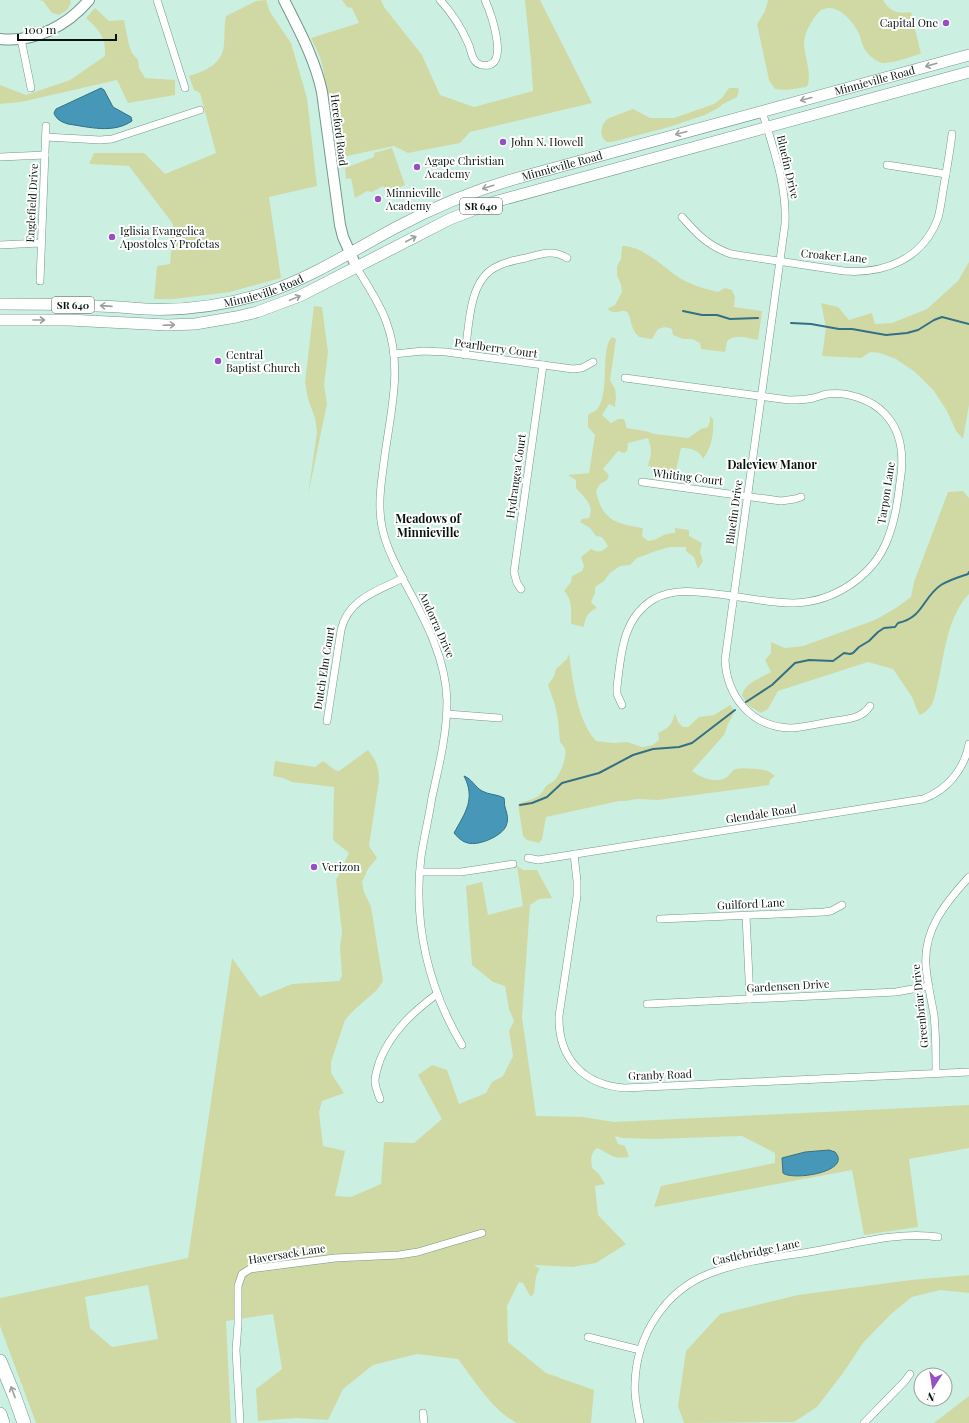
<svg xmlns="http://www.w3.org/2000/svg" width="969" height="1423" font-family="'Playfair Display',serif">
	<rect width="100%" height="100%" fill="#cbf0e2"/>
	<g fill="#d0d9a4" fill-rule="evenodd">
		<path d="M39 0H70L71 3 67 10 59 15 52 13 43 1Z"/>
		<path d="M266 0 270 12 291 43 307 98 317 186 269 197 281 278 230 292 174 299H154L157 266 170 264 173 224 129 166 89 164 94 153H144L165 174 216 153 200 93 194 90 189 76C205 71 223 64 224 44 225 34 224 25 226 16L256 1Z"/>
		<path d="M342 0H381L384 7 422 55 440 95 474 107 533 91 531 60 525 0H540L592 103 470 132 460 143 408 153 394 146 338 158 323 69 320 57 311 38 359 23 352 8 347 7Z"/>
		<path d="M768 0H883C890 12 898 14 911 12L921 54C912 56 888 66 879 62 873 59 867 54 864 48 862 44 861 40 860 36 855 23 836 0 820 11 814 17 807 28 805 37 801 50 812 68 808 85L806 87 787 90 775 89 769 80 757 24 765 11Z"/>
		<path d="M95 8 109 21 124 20 129 45 132 53 138 60 139 68 145 78 175 80V95L128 103 117 80 21 102 0 104V85L26 95 70 80 105 56C106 37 99 30 86 18Z"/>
		<path d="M729 88H738L739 90 737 97 723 104 718 108 705 115 669 127 612 142H607C598 136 601 123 609 118L633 109 650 118H674L714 104 722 98Z"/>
		<path d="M392 148 405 185 387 193 383 186 372 192 367 191 355 198 351 178 346 179 345 168 374 157V153Z"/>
		<path d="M622 246C643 245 666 270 683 280 695 286 706 289 718 292L725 288 732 290 735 297 734 307 762 311 758 340C751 339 732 333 727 342 726 345 726 349 725 352L701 349 700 343 692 339H683L673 335 672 329 665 327 658 329 652 339 639 337C636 334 633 330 632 326 630 321 630 309 622 311 614 312 615 314 607 309L615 305 622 292 621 285 617 275V266L621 259Z"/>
		<path d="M969 262V405L963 439 956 431 947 411 934 391 915 372 896 359 880 353 870 352 861 358 822 356 826 328 821 303 838 307 849 320 872 313 875 324 892 323 927 309 958 281Z"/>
		<path d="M314 306 322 307 328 352 324 385 327 404 308 495 317 432 315 418 308 399 305 382Z"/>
		<path d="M612 337 616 339 610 380 615 389 616 397 615 407 609 404 602 415 611 423 618 419H624L627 428 645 431 655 434 688 438 701 429 708 427 710 421V416L713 419C714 433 712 447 703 459 700 450 690 448 681 448L674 480 664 479C661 471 655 470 648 465 652 452 652 452 648 438L628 443 627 451 624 453 618 451 603 469 609 475 607 480 600 484 596 491C602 520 616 524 643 528L642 536 648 541C660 540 661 533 675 533V528L689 530V536L702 543 700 552 703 561 698 569 694 557 686 551V547H670L656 551 637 558 630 565 620 566 610 573 604 581 595 587V593L591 602 597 608C588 612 585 617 584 627L571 624C571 614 573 599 564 591L571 582 572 576 582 571 584 566 581 557 591 549C599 553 602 552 608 546L602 537 596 536 590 528 580 522 582 519 589 518C595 504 584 498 576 488V480L568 475 589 473 595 435 588 427V415C591 412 596 412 598 408 610 391 600 348 612 337Z"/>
		<path d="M963 491 969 498V594C943 621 944 669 933 702 931 707 926 712 920 715L917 710 912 697 893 669 868 662 778 691 768 709 761 713 749 706 742 696C744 683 761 678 771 672L765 660 771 653V642L785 648 803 646 875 620 896 608 911 597 914 582 948 492Z"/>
		<path d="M569 654C573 681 577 720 596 741L613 743 627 742 642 747 653 745 659 740 658 733C670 727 671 726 675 713L678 722 683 727H688L699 717 714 715 730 705 734 710 733 715 728 724 724 735 692 771C702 778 715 784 727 777 730 774 732 770 736 769 741 767 766 769 770 772 772 773 773 775 775 776L770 780 769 785 658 800 637 799 625 801H619L546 817 542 839 539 843 527 840 523 836 518 804C525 801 532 800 538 796 543 793 543 790 546 786 548 784 552 783 554 781 560 775 569 754 564 747 563 745 561 744 560 742L558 720 555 705 548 685 554 676 556 669 567 659Z"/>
		<path d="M368 750C376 760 379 767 379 780L369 846 377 858 368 869 362 882 364 892 371 907 383 981 377 990 354 1010 345 1020 331 1062V1073L344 1093 322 1101 319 1112 323 1146 345 1151 335 1196 351 1197 381 1184 384 1142 414 1143 442 1119 418 1075 432 1065 447 1070 459 1104 486 1093 492 1082 503 1076 513 1056 509 1031 514 1021 509 1009 505 986 493 982 472 965 466 886 482 882 488 915 523 906 517 866 523 870H537L552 898 539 899 530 905 522 1017 536 1116 583 1117 614 1122 969 1105V1148L909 1159 918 1227 864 1235 852 1170 654 1207 661 1186 775 1163V1153L742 1136 655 1139 622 1138 615 1136 618 1144 625 1146 629 1157C612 1160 611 1154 597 1148 590 1154 591 1159 592 1168L599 1174 605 1184 595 1186 598 1215 626 1244 596 1263 572 1267 534 1265 540 1269C533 1277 537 1286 533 1295L530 1296 523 1283 519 1282 507 1306 508 1342 546 1373 594 1390 591 1423H517C494 1412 473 1379 458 1359L417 1354 373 1365 343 1389 328 1420 297 1418 258 1421 256 1389 282 1369 273 1314 226 1321 231 1423H36L0 1326V1298L188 1258 232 958 260 997 292 984 339 981 342 976 340 946 342 932 336 880 349 853 333 840 334 787 292 782 283 778 273 776 275 761 315 767 323 761 335 770 339 771ZM148 1285 158 1339 112 1347 90 1328 85 1297Z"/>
		<path d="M969 1275V1293L940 1290 912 1297 891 1314 863 1343 843 1373 817 1407 794 1422 684 1423 678 1406 686 1351 720 1314 798 1295 911 1280Z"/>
		<path d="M969 1396V1423H934Z"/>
	</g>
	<g fill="#4798b8" stroke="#347085">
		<path d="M101 88 104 90 113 107 131 117 132 121C113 134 89 127 68 124 61 122 56 119 54 113L56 109Z"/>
		<path d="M464 776C472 779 475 787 482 791 489 795 497 794 504 798 505 802 504 804 505 807 507 814 509 819 506 826 502 836 479 846 468 843 463 842 458 838 455 834L454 833C465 813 476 799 464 776Z"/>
		<path d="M829 1150 835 1152C853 1172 792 1181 783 1173L782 1158 805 1152Z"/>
	</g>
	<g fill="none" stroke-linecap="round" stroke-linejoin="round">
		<g stroke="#347085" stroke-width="2">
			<path d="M683 311 702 315H717L730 319 758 318"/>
			<path d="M791 323 811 324 839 329H852L886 335 907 333 918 330 934 320 942 317 969 324"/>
			<path d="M746 702 772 685 795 663 809 660 833 661 844 653 850 654 853 653 859 647 869 641 878 632 884 628 895 627 898 623C924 617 922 598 941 585 949 580 959 577 968 574L969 572"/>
			<path d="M520 805 532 803 547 797 562 783 599 773 633 755 653 749 679 747 692 743 735 710"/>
		</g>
		<g stroke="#74978b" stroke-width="8">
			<g id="street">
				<path d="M157 0 185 88"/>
				<path d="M440 0C452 13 461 27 468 43 471 49 471 56 475 61 478 65 484 66 489 65 508 60 490 11 485 0"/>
				<path d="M21 39 31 88"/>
				<path d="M762 111C773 148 787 185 785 224L725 660C727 696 751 727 790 728 803 728 816 724 829 722 845 719 861 720 870 706"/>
				<path d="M46 137 100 140 112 139 200 110"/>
				<path d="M0 157 45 155"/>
				<path d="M887 165 946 174"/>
				<path d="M682 217C697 234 708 246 731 254L844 271C885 274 923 259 938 218 941 207 942 196 944 185 947 168 950 151 952 134"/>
				<path d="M0 245 41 243"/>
				<path d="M357 268C367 285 379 302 386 321 403 365 391 410 385 454 382 478 377 503 382 527 386 547 396 565 405 583 425 620 446 658 447 701 447 734 439 766 432 797 429 817 424 837 421 857 413 923 428 988 462 1045"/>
				<path d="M40 281 46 126"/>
				<path d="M394 354 423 351 446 352 573 369 582 368 593 362"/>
				<path d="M465 355C469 328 468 283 494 268 504 262 515 260 526 258 541 254 553 249 567 258"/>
				<path d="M642 482 781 501 795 499 801 497"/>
				<path d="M521 589 517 583 514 572 543 365"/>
				<path d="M622 705 617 694V687C621 655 622 618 654 599 675 587 701 592 725 595 748 598 771 603 794 603 834 602 874 576 888 538 895 520 898 501 900 482 904 458 903 433 885 414 872 400 847 391 827 394 822 395 818 397 813 398 805 400 797 400 789 400L625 378"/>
				<path d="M447 714 499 718"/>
				<path d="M327 721 341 630C348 599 377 591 403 578"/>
				<path d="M574 854 577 881V896L559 1016C558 1058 583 1085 625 1088L969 1072"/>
				<path d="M528 858 538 860 923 799C947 790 964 770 969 744"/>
				<path d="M420 872H461L513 864"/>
				<path d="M746 916 750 999"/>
				<path d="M660 919 824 912 831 911 842 905"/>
				<path d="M647 1004 896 992 929 986"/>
				<path d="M936 1073C936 1054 936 1034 934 1015 931 998 927 982 926 966 923 930 946 902 969 877"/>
				<path d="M380 1099C378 1093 375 1087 375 1081 375 1074 378 1067 380 1060 392 1031 413 1012 437 994"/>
				<path d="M588 1337 640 1350"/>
				<path d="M423 1413 424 1423"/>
				<path d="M240 1423 236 1350 238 1324V1286L242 1274 250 1269 335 1258 399 1255 418 1252 482 1233"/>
				<path d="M640 1423C637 1410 634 1397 635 1384 636 1336 665 1290 711 1273 744 1260 780 1257 815 1251 854 1244 898 1231 938 1237"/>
				<path d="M864 1423 905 1381 910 1374"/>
			</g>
		</g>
		<g stroke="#74978b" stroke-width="12">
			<g id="secondary">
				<path d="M284 0C299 30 315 59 322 92L340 225 343 237 357 268"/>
				<path d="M0 39C34 43 67 26 89 0"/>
			</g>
		</g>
		<g stroke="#74978b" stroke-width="12">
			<g id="primary">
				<path id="s1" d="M0 304C32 304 65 304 97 306 113 306 129 308 145 309 185 311 226 305 265 293 311 278 352 251 395 228 434 207 475 190 518 178L969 55"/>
				<path d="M0 320H69L167 325 195 324 236 317 257 312 300 296 450 219 494 202 969 72"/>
			</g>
		</g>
		<g stroke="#74978b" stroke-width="14">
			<g id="highway">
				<path d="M0 1361 14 1395 24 1423"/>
				<path d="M0 1414 3 1423"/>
			</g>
		</g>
		<use href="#street" stroke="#fff" stroke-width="7"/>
		<use href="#secondary" stroke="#fff" stroke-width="10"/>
		<use href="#primary" stroke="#fff" stroke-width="11"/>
		<use href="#highway" stroke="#fff" stroke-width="13"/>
	</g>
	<defs><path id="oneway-shaft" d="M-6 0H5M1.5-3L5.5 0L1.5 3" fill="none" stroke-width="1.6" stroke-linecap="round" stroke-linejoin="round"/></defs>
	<g stroke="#9ba19f">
		<use href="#oneway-shaft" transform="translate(931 65) rotate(164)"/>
		<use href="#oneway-shaft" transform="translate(806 99) rotate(165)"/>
		<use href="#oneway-shaft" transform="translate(681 133) rotate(165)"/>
		<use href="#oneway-shaft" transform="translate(488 187) rotate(162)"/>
		<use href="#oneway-shaft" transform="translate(411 239) rotate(-28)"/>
		<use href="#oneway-shaft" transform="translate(295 298) rotate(-22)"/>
		<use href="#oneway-shaft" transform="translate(106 306) rotate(-176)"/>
		<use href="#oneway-shaft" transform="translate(39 320)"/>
		<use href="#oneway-shaft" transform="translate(169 325) rotate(-2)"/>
		<use href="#oneway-shaft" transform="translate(13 1392) rotate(-111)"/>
	</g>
	<g fill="#9550c4" stroke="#fff" stroke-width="1.5">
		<circle cx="946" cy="23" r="4"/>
		<circle cx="503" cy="142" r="4"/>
		<circle cx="417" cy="167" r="4"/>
		<circle cx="378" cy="199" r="4"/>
		<circle cx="112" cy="237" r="4"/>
		<circle cx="218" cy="361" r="4"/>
		<circle cx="314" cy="867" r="4"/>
	</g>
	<g text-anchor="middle" stroke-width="4" stroke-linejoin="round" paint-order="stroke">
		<g fill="#fff" stroke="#515a57" stroke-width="1">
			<rect x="460" y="198" width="42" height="16" rx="3"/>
			<rect x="52" y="297" width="42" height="16" rx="3"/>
		</g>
		<g font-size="10" font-weight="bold" fill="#06130f">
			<text x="481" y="210">SR 640</text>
			<text x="73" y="309">SR 640</text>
		</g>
		<g font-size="11" fill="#06130f" stroke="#fff" text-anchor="start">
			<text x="938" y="27" text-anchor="end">Capital One</text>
			<text x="511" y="146">John N. Howell</text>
			<text x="425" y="165">Agape Christian<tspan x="425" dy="13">Academy</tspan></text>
			<text x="386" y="197">Minnieville<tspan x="386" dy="13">Academy</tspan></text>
			<text x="120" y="235">Iglisia Evangelica<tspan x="120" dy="13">Apostoles Y Profetas</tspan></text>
			<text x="226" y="359">Central<tspan x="226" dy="13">Baptist Church</tspan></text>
			<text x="322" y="871">Verizon</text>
		</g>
		<g font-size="11" fill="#06130f" stroke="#fff">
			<text dy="4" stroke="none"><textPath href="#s1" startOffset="915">Minnieville Road</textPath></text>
			<text transform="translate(339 130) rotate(83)" y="4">Hereford Road</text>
			<text dy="4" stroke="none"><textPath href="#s1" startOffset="591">Minnieville Road</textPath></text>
			<text transform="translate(788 167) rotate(77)" y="4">Bluefin Drive</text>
			<text transform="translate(32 203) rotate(-87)" y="4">Englefield Drive</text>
			<text transform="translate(834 256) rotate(5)" y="4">Croaker Lane</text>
			<text dy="4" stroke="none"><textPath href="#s1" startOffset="266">Minnieville Road</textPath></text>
			<text transform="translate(496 348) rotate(8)" y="4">Pearlberry Court</text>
			<text transform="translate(516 476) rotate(-82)" y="4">Hydrangea Court</text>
			<text transform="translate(688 477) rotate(7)" y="4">Whiting Court</text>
			<text transform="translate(886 493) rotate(-81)" y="4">Tarpon Lane</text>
			<text transform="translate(734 512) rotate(-82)" y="4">Bluefin Drive</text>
			<text transform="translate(437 625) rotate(66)" y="4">Andorra Drive</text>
			<text transform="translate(324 668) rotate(-81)" y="4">Dutch Elm Court</text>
			<text transform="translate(761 814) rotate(-9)" y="4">Glendale Road</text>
			<text transform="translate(751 904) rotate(-3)" y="4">Guilford Lane</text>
			<text transform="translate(788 986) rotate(-3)" y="4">Gardensen Drive</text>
			<text transform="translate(920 1006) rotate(-96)" y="4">Greenbriar Drive</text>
			<text transform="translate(660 1075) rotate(-2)" y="4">Granby Road</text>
			<text transform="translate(756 1252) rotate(-12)" y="4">Castlebridge Lane</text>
			<text transform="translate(287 1254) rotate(-9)" y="4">Haversack Lane</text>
		</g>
		<g font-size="12" font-weight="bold" fill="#06130f" stroke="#fff">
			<text x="772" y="469">Daleview Manor</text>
			<text x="428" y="523">Meadows of<tspan x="428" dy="14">Minnieville</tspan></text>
		</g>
	</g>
	<g transform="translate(933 1387) rotate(192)"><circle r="19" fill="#ffffff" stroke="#9ba19f"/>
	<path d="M0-3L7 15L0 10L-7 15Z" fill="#9550c4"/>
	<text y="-6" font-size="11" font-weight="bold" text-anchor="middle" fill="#06130f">N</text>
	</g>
	<path d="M18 34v6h98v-6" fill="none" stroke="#06130f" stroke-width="2"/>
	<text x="24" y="34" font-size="12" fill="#06130f" stroke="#ffffff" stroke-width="3" paint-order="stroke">100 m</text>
</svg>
